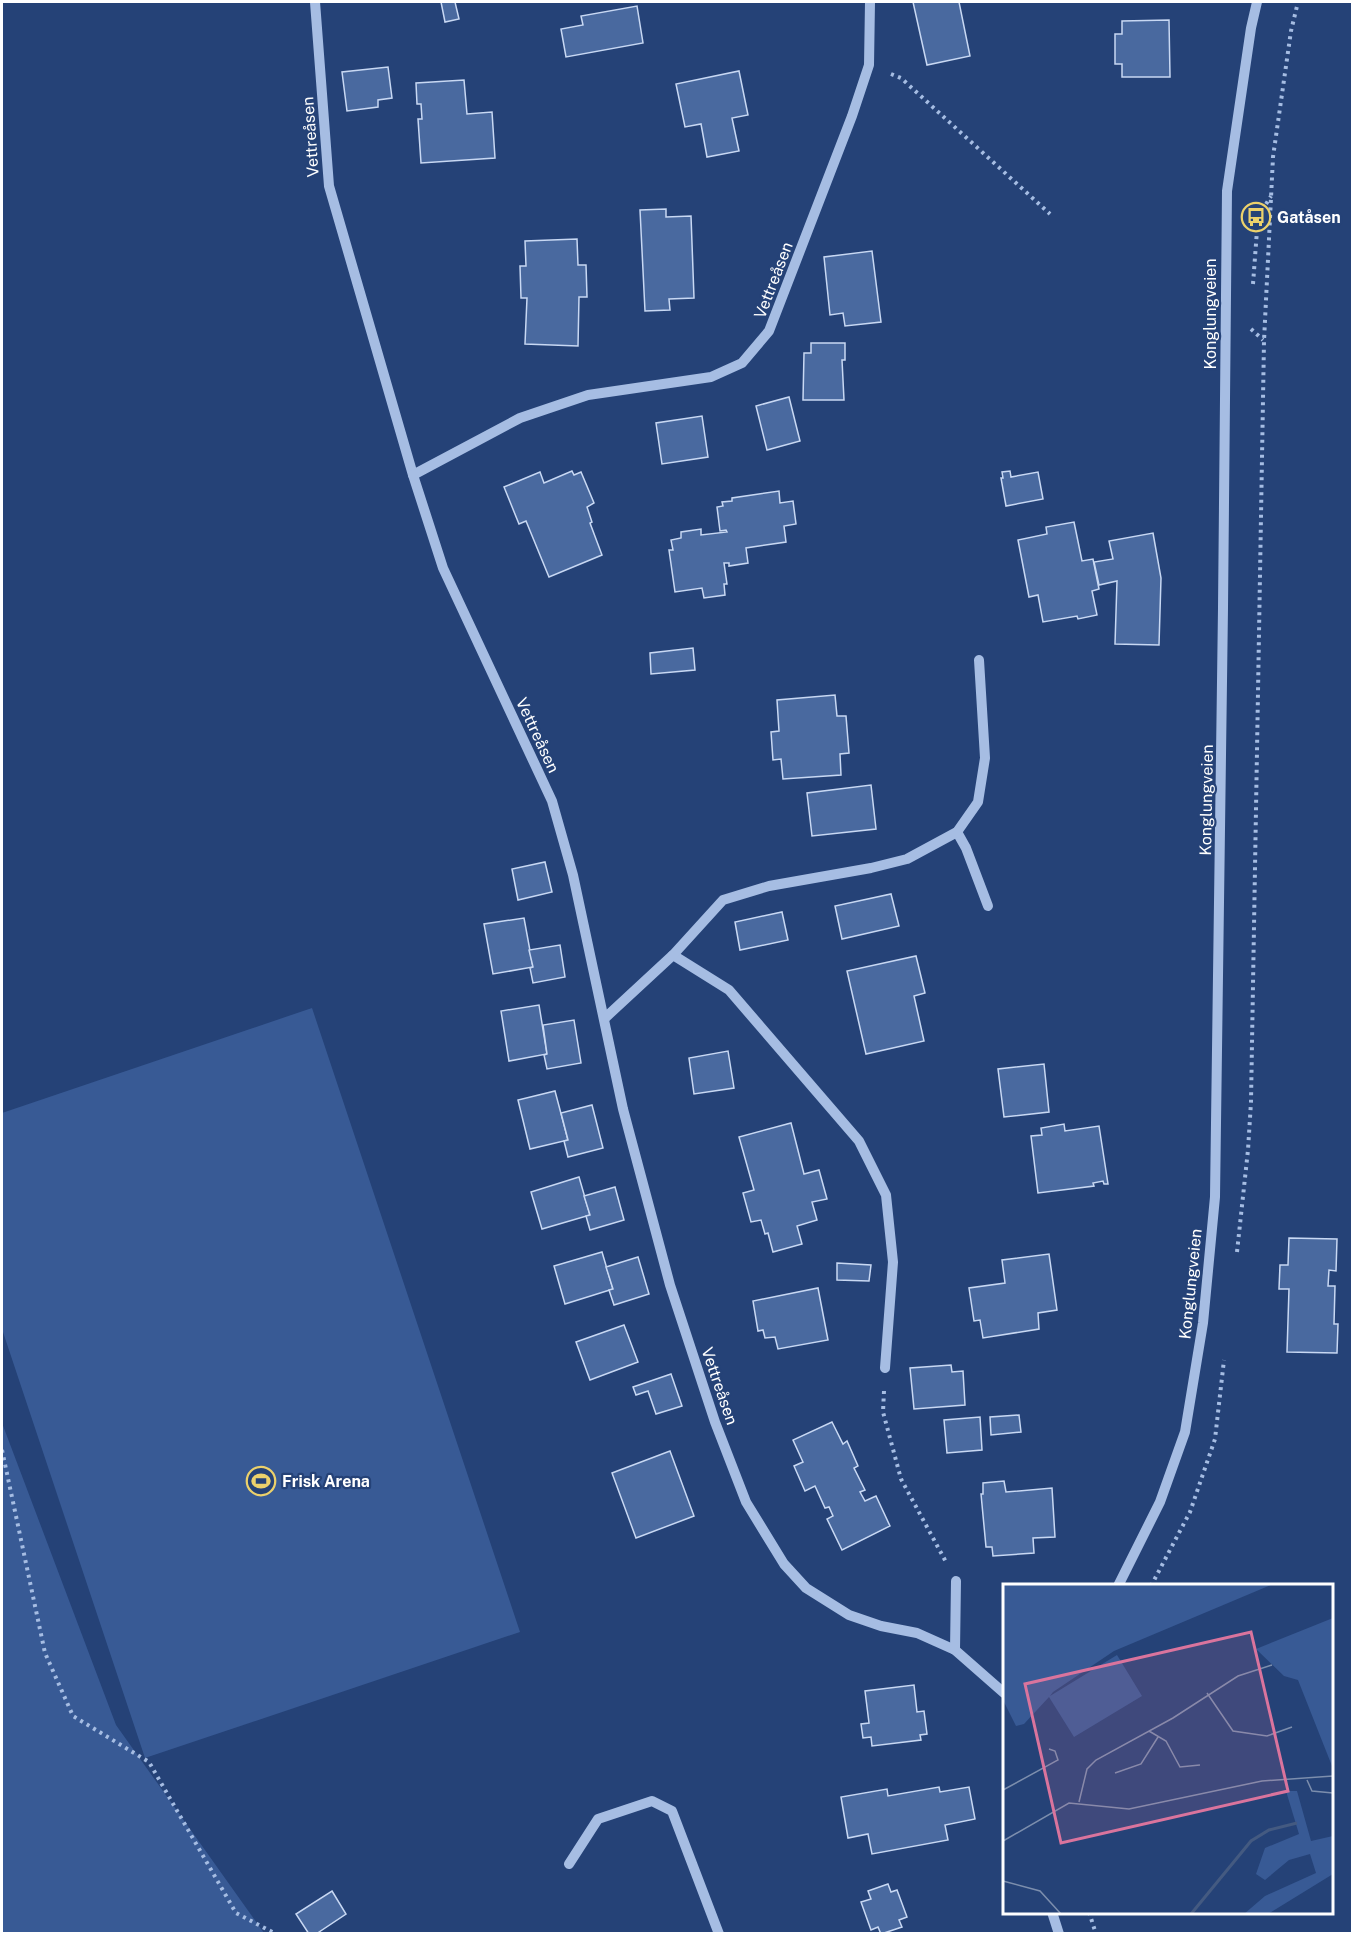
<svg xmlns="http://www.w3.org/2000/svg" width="1354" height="1935" font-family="'Public Sans',sans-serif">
	<rect width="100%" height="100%" fill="#254277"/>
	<g fill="#385a95">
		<path d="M312 1008 520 1632 145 1758 2 1329V1113Z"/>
		<path d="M2 1423 116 1725 264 1933H2Z"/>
	</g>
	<g fill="#49699f" stroke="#c8d8f3" stroke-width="1.5">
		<path d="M441 2H455L459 19 445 22Z"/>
		<path d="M913 2H959L970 56 927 65Z"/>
		<path d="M637 6 643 43 566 57 561 29 583 25 581 16Z"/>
		<path d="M1169 20 1170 77H1122V64H1115V34H1122V21Z"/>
		<path d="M388 67 392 98 378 100V107L347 111 342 72Z"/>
		<path d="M739 71 748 115 732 118 739 151 707 157 701 124 685 127 676 84Z"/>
		<path d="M464 80 467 114 492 112 495 158 421 163 418 119H422L421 104H417L416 83Z"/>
		<path d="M666 209V217L691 216 694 298 669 299 670 310 645 311 640 210Z"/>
		<path d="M577 239 578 265H586L587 297H579L578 346 525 344 527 298H521L520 266H526L525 241Z"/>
		<path d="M872 251 881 322 845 326 843 313 830 315 824 257Z"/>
		<path d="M811 343H845V360H842L844 400H803L804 353H811Z"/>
		<path d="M789 397 800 441 767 450 756 406Z"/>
		<path d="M702 416 708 457 662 464 656 423Z"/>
		<path d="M572 471 574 475 581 472 594 503 587 507 592 522 590 523 602 555 549 577 526 521 519 524 504 487 540 472 544 483Z"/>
		<path d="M1010 471 1011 477 1038 472 1043 499 1006 506 1001 478H1003L1002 472Z"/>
		<path d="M779 491 780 503 793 501 796 524 784 526 786 542 746 548 748 563 729 566V563H724L727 584H724L725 595 704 598 702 588 675 592 669 550H673L671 540 681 538V532L701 529V535L727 532 726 530 720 531 717 507 723 506 722 502 732 501V498Z"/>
		<path d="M1074 522 1082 561 1093 559 1099 589 1092 591 1097 615 1078 619 1077 616 1043 622 1038 595 1029 597 1018 540 1047 534 1046 527Z"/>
		<path d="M1153 533 1161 578 1159 645 1115 644 1117 581 1099 585 1094 562 1113 559 1109 541Z"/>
		<path d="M693 648 695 670 651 674 650 653Z"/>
		<path d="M835 695 837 716H846L849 753 840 754 841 775 783 779 781 759 773 760 771 732 779 731 777 700Z"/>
		<path d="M871 785 876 829 812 836 807 793Z"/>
		<path d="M545 862 552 892 518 900 512 869Z"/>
		<path d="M891 894 899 926 842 939 835 906Z"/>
		<path d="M782 912 788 940 740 950 735 922Z"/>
		<path d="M524 918 533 967 493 974 484 924Z"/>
		<path d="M560 945 565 977 533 983 530 968 533 967 529 950Z"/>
		<path d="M916 956 925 993 914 996 924 1041 866 1054 847 971Z"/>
		<path d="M539 1005 547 1054 509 1061 501 1011Z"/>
		<path d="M574 1020 581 1063 547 1069 544 1055 547 1054 543 1025Z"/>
		<path d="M728 1051 734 1088 694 1094 689 1058Z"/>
		<path d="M1044 1064 1049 1112 1004 1117 998 1069Z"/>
		<path d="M555 1091 568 1140 530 1149 518 1100Z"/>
		<path d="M592 1105 603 1148 568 1157 564 1141 568 1140 561 1113Z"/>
		<path d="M791 1123 804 1174 819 1170 827 1199 812 1202 817 1220 797 1226 802 1244 773 1252 768 1233 765 1234 761 1220 751 1222 743 1193 754 1190 739 1137Z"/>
		<path d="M1064 1124 1065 1131 1099 1126 1108 1184H1104L1103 1181 1093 1183 1094 1186 1038 1193 1031 1136 1042 1135 1041 1128Z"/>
		<path d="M579 1177 590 1215 542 1229 531 1192Z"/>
		<path d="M615 1187 624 1220 590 1230 586 1216 590 1215 584 1196Z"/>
		<path d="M1289 1238 1337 1239 1336 1271 1329 1270 1328 1286H1335L1334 1324H1338L1337 1353 1287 1352 1289 1289H1279L1280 1265H1288Z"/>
		<path d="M602 1252 613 1289 565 1304 554 1266Z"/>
		<path d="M1049 1254 1057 1310 1038 1313 1039 1329 983 1338 980 1320 974 1321 969 1288 1005 1283 1002 1260Z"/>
		<path d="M638 1257 649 1294 614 1305 609 1290 613 1289 606 1267Z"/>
		<path d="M837 1263 871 1265 869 1281 837 1280Z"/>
		<path d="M818 1288 828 1340 778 1349 775 1337 765 1338 763 1330 758 1331 753 1301Z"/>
		<path d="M624 1325 638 1362 590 1380 576 1342Z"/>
		<path d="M951 1365 952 1372 963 1371 965 1405 914 1409 910 1368Z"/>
		<path d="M671 1374 682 1406 656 1414 648 1391 636 1395 633 1387Z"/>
		<path d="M1019 1415 1021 1432 991 1435 990 1417Z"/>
		<path d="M980 1417 982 1450 947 1453 944 1420Z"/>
		<path d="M832 1422 843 1444 847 1441 858 1466 854 1468 865 1490 860 1492 865 1501 876 1496 890 1526 842 1550 827 1519 833 1516 829 1507 825 1508 815 1486 805 1491 794 1466 803 1462 793 1440Z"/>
		<path d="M670 1451 694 1516 636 1538 612 1473Z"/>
		<path d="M1004 1481 1006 1492 1052 1488 1055 1537 1033 1538 1034 1553 993 1556 992 1547H986L981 1494H983V1483Z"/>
		<path d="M914 1685 917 1712 924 1711 927 1734 920 1735 921 1740 872 1746 871 1737 863 1738 861 1724 869 1723 865 1691Z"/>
		<path d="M939 1787 940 1792 969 1787 975 1819 945 1825 948 1840 872 1854 868 1834 848 1838 841 1797 887 1789 888 1796Z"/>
		<path d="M888 1884 891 1892 897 1890 907 1917 899 1920 902 1927 881 1934 878 1927 871 1930 861 1902 871 1899 868 1891Z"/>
		<path d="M332 1891 346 1914 316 1934H309L296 1914Z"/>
	</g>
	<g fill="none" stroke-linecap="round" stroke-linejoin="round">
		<g stroke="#a6bde3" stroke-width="4" stroke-dasharray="3 4.5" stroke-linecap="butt">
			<path d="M891 74 901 78 1050 214"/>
			<path d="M1253 284 1258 217 1271 196"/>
			<path d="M1251 329 1263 340"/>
			<path d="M1237 1252 1248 1150 1251 1102 1264 341 1273 157 1291 31 1298 2"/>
			<path d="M884 1391 883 1412 901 1479 946 1562"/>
			<path d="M2 1450 45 1653 73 1716 149 1762 236 1913 276 1934"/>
			<path d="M1151 1586 1190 1512 1215 1439 1224 1360"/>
			<path d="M1089 1912 1096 1934"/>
		</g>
		<g stroke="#a6bde3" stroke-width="10">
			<path d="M315 2 329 186 413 475 443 568 552 801 573 875 623 1109 670 1285 715 1422 746 1502 784 1564 806 1588 849 1615 881 1626 917 1633 955 1650 1004 1693"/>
			<path d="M413 475 520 418 588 395 711 377 742 363 769 331 852 116 869 65 870 2"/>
			<path d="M957 832 966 848 988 906"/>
			<path d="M673 955 729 990 859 1141 886 1195 893 1262 885 1368"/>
			<path d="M605 1018 673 955 723 900 769 886 871 868 907 859 957 832 978 802 985 758 979 660"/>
			<path d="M1118 1586 1160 1502 1185 1432 1203 1323 1215 1197 1223 608 1227 191 1251 28 1257 2"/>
			<path d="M955 1650 956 1581"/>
			<path d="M569 1864 598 1819 652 1801 672 1811 719 1934"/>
			<path d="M1052 1912 1059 1934"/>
		</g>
	</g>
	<defs>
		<g id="bus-ring" transform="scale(1.5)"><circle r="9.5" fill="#254277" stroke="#ecd16b" stroke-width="1.5"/><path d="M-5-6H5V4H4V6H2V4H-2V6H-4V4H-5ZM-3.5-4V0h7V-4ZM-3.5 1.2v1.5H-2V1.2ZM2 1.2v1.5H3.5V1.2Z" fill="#ecd16b"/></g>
		<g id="stadium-ring" transform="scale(1.5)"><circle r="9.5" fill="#254277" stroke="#ecd16b" stroke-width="1.5"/><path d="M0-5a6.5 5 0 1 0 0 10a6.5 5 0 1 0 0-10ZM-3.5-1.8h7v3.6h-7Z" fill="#ecd16b"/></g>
	</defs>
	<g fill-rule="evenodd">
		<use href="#bus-ring" x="1256" y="217"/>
		<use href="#stadium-ring" x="261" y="1481"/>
	</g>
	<g text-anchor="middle" stroke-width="4.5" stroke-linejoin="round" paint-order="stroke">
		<g font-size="16" fill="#fff" stroke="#254277">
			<text transform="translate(310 137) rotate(-94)" y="6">Vettreåsen</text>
			<text transform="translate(773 280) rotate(-69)" y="6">Vettreåsen</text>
			<text transform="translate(1210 314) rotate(-90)" y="6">Konglungveien</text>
			<text transform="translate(538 735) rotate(65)" y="6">Vettreåsen</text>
			<text transform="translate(1206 800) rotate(-89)" y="6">Konglungveien</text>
			<text transform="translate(1190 1284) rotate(-84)" y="6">Konglungveien</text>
			<text transform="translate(720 1386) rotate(71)" y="6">Vettreåsen</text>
		</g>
		<g font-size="16" font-weight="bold" fill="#fff" stroke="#254277" text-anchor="start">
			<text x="1277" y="223">Gatåsen</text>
			<text x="282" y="1487">Frisk Arena</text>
		</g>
	</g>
	<g transform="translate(1003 1584)">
		<rect width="330" height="330" fill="#254277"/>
		<path d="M0 0H270L111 67 50 108 47 112 114 71 139 112 71 153 46 113 21 140 13 142 0 116ZM330 34V193L329 194V182L295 96 281 92 253 65ZM283 207H294L308 257 330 252V290L265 330H241L262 312 313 289 307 270 286 276 262 296 253 290 262 264 296 250Z" fill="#385a95"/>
		<path fill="none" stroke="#445a81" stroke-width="3" d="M188 330 248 257 266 246 294 239"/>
		<path fill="none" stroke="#7c8ead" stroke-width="1.5" d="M204 109 230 147 264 152 289 143M146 147 163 157 177 183 197 181M112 189 138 180 155 153M304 196 309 207 330 209M0 206 55 176 52 167 46 165M76 218 84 185 93 176 170 134 235 92 269 81M0 257 66 219 126 225 259 197 330 192M0 297 37 307 58 330"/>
		<path fill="#da749d" fill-opacity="0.15" stroke="#da749d" stroke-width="3" d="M248 48 285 207 58 259 22 100Z"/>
		<rect width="330" height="330" fill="none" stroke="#fff" stroke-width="3"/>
	</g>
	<rect width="1354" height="1935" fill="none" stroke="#ffffff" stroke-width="6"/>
</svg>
